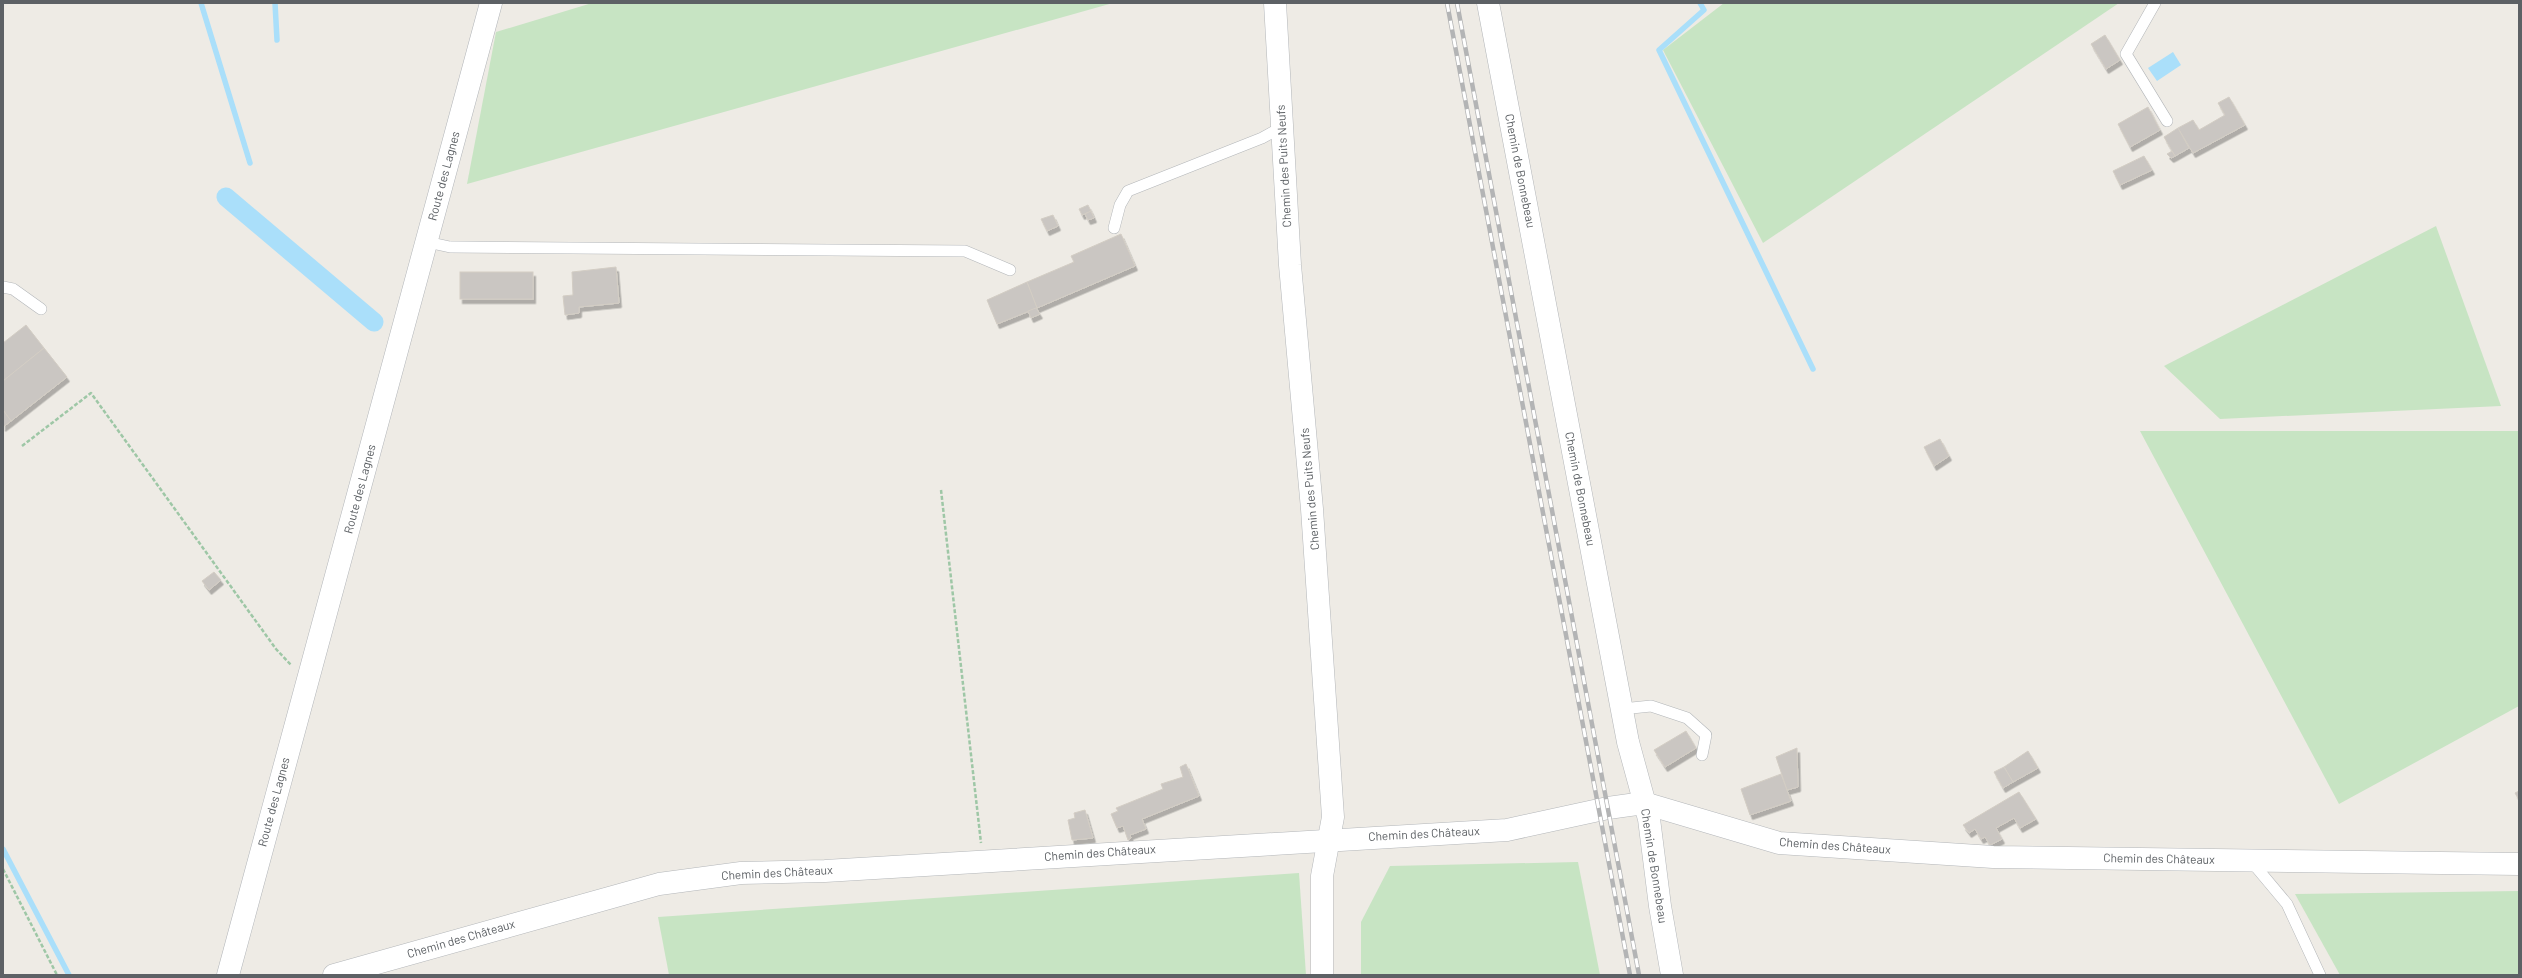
<svg xmlns="http://www.w3.org/2000/svg" width="2522" height="978" font-family="Barlow,sans-serif">
	<defs>
		<filter id="shadow"><feDropShadow dx="2.5" dy="4.5" stdDeviation="0" flood-color="#0004"/></filter>
	</defs>
	<rect width="100%" height="100%" fill="#eeebe5"/>
	<g fill="#c7e4c3">
		<path d="M592 3H1113L467 184 496 32Z"/>
		<path d="M1724 3H2119L1763 243 1663 50Z"/>
		<path d="M2436 226 2501 406 2220 419 2164 366Z"/>
		<path d="M2140 431H2519V706L2339 804Z"/>
		<path d="M1578 862 1600 975H1361V922L1390 866Z"/>
		<path d="M1299 873 1306 975H669L658 917Z"/>
		<path d="M2519 891V975H2340L2295 894Z"/>
	</g>
	<path fill="#aadffa" d="M2173 52 2181 65 2157 81 2148 68Z"/>
	<g fill="none" stroke-linecap="round" stroke-linejoin="round">
		<g stroke="#aadffa" stroke-width="5.5">
			<path d="M201 3 250 163"/>
			<path d="M275 3 277 40"/>
			<path d="M1700 3 1704 10 1659 50 1813 369"/>
			<path d="M3 849 69 975"/>
		</g>
		<path stroke="#aadffa" stroke-width="19" d="M226 197 374 322"/>
	</g>
	<g fill="#cac6c2" stroke="#d3cdc4" filter="url(#shadow)">
		<path d="M2105 35 2120 60 2106 69 2091 44Z"/>
		<path d="M2229 97 2245 125 2193 153 2178 128 2193 120 2199 130 2225 115 2218 103Z"/>
		<path d="M2148 107 2160 130 2130 147 2118 124Z"/>
		<path d="M2178 128 2189 148 2175 156 2164 137Z"/>
		<path d="M2172 151 2175 156 2171 158 2167 154Z"/>
		<path d="M2144 156 2152 170 2120 185 2113 171Z"/>
		<path d="M1088 205 1091 211 1082 215 1079 209Z"/>
		<path d="M1091 211 1094 218 1088 220 1085 214Z"/>
		<path d="M1053 215 1058 226 1047 231 1041 219Z"/>
		<path d="M1121 234 1135 266 1037 308 1027 282 1074 262 1071 256Z"/>
		<path d="M616 267 619 303 579 307V313L565 315 563 296 573 295 572 272Z"/>
		<rect x="460" y="272" width="73" height="27"/>
		<path d="M1027 282 1037 308 997 324 987 300Z"/>
		<path d="M1036 308 1040 314 1031 318 1028 311Z"/>
		<path d="M26 325 44 348 3 381V343Z"/>
		<path d="M44 348 67 377 11 421 3 410V381Z"/>
		<path d="M3 410 11 421 3 427Z"/>
		<path d="M1940 439 1949 456 1934 466 1924 447Z"/>
		<path d="M214 572 221 580 209 590 202 581Z"/>
		<path d="M1686 731 1696 748 1665 767 1654 750Z"/>
		<path d="M1797 748 1798 787 1787 790 1776 757Z"/>
		<path d="M2028 751 2038 768 2013 782 2004 767Z"/>
		<path d="M1186 764 1199 796 1142 819 1146 829 1130 835 1131 838 1128 840 1123 826 1117 828 1111 814 1118 811 1116 808 1163 789 1161 784 1183 777 1180 767Z"/>
		<path d="M2004 767 2013 782 2003 788 1994 772Z"/>
		<path d="M1781 774 1791 801 1750 815 1741 789Z"/>
		<path d="M2519 791V800L2515 793Z"/>
		<path d="M2019 792 2036 819 2020 828 2014 818 1996 828 2002 839 1990 845 1985 837 1981 839 1975 829 1969 833 1963 825Z"/>
		<path d="M1085 810 1093 838 1072 840 1068 820 1075 818 1074 813Z"/>
	</g>
	<g fill="none" stroke-linecap="round" stroke-linejoin="round">
		<g stroke="#b3b6b9" stroke-width="12">
			<g id="lane">
				<path d="M2155 3 2126 54 2167 121"/>
				<path d="M1114 228 1120 205 1128 191 1262 138 1282 127"/>
				<path d="M427 242 450 247 965 251 1010 270"/>
				<path d="M3 287 13 289 41 309"/>
				<path d="M1622 709 1651 706 1687 718 1706 735 1702 755"/>
				<path d="M2251 861 2287 904 2320 975"/>
			</g>
		</g>
		<g stroke="#b3b6b9" stroke-width="23">
			<g id="street">
				<path d="M1275 3 1290 265 1312 509 1333 817 1322 876V975"/>
				<path d="M1488 3 1628 742 1649 819 1660 906 1672 975"/>
				<path d="M334 975 659 884 741 873 825 871 1507 830 1608 808 1644 803 1779 843 1993 857 2519 864"/>
			</g>
		</g>
		<g stroke="#b2b5b9" stroke-width="23">
			<path id="secondary" d="M228 975 491 3"/>
		</g>
		<g stroke="#9ec7a6" stroke-width="2.5" stroke-dasharray="4 2" stroke-linecap="butt">
			<path d="M22 446 91 393 276 649 291 665"/>
			<path d="M941 490 981 843"/>
			<path d="M3 869 57 975"/>
		</g>
		<use href="#lane" stroke="#fff" stroke-width="11"/>
		<use href="#street" stroke="#fff" stroke-width="22"/>
		<use href="#secondary" stroke="#fff" stroke-width="22"/>
		<g stroke="#b3b4b5" stroke-width="4.5">
			<g id="rail">
				<path d="M1447 3 1630 975"/>
				<path d="M1457 3 1639 975"/>
			</g>
		</g>
		<use href="#rail" stroke="#fff" stroke-width="3" stroke-dasharray="9" stroke-linecap="butt"/>
	</g>
	<g text-anchor="middle" stroke-width="4" stroke-linejoin="round" paint-order="stroke">
		<g font-size="12" fill="#5d6165" stroke="#fff">
			<text transform="translate(1284 166) rotate(-93)" y="4">Chemin des Puits Neufs</text>
			<text transform="translate(1520 171) rotate(79)" y="4">Chemin de Bonnebeau</text>
			<text transform="translate(444 176) rotate(-75)" y="4">Route des Lagnes</text>
			<text transform="translate(360 489) rotate(-75)" y="4">Route des Lagnes</text>
			<text transform="translate(1310 489) rotate(-95)" y="4">Chemin des Puits Neufs</text>
			<text transform="translate(1580 489) rotate(79)" y="4">Chemin de Bonnebeau</text>
			<text transform="translate(274 802) rotate(-75)" y="4">Route des Lagnes</text>
			<text transform="translate(1424 834) rotate(-3)" y="4">Chemin des Châteaux</text>
			<text transform="translate(1835 846) rotate(4)" y="4">Chemin des Châteaux</text>
			<text transform="translate(1100 853) rotate(-4)" y="4">Chemin des Châteaux</text>
			<text transform="translate(2159 859) rotate(1)" y="4">Chemin des Châteaux</text>
			<text transform="translate(1654 866) rotate(81)" y="4">Chemin de Bonnebeau</text>
			<text transform="translate(777 873) rotate(-3)" y="4">Chemin des Châteaux</text>
			<text transform="translate(461 939) rotate(-16)" y="4">Chemin des Châteaux</text>
		</g>
	</g>
	<rect width="2522" height="978" fill="none" stroke="#5d6165" stroke-width="8"/>
</svg>
